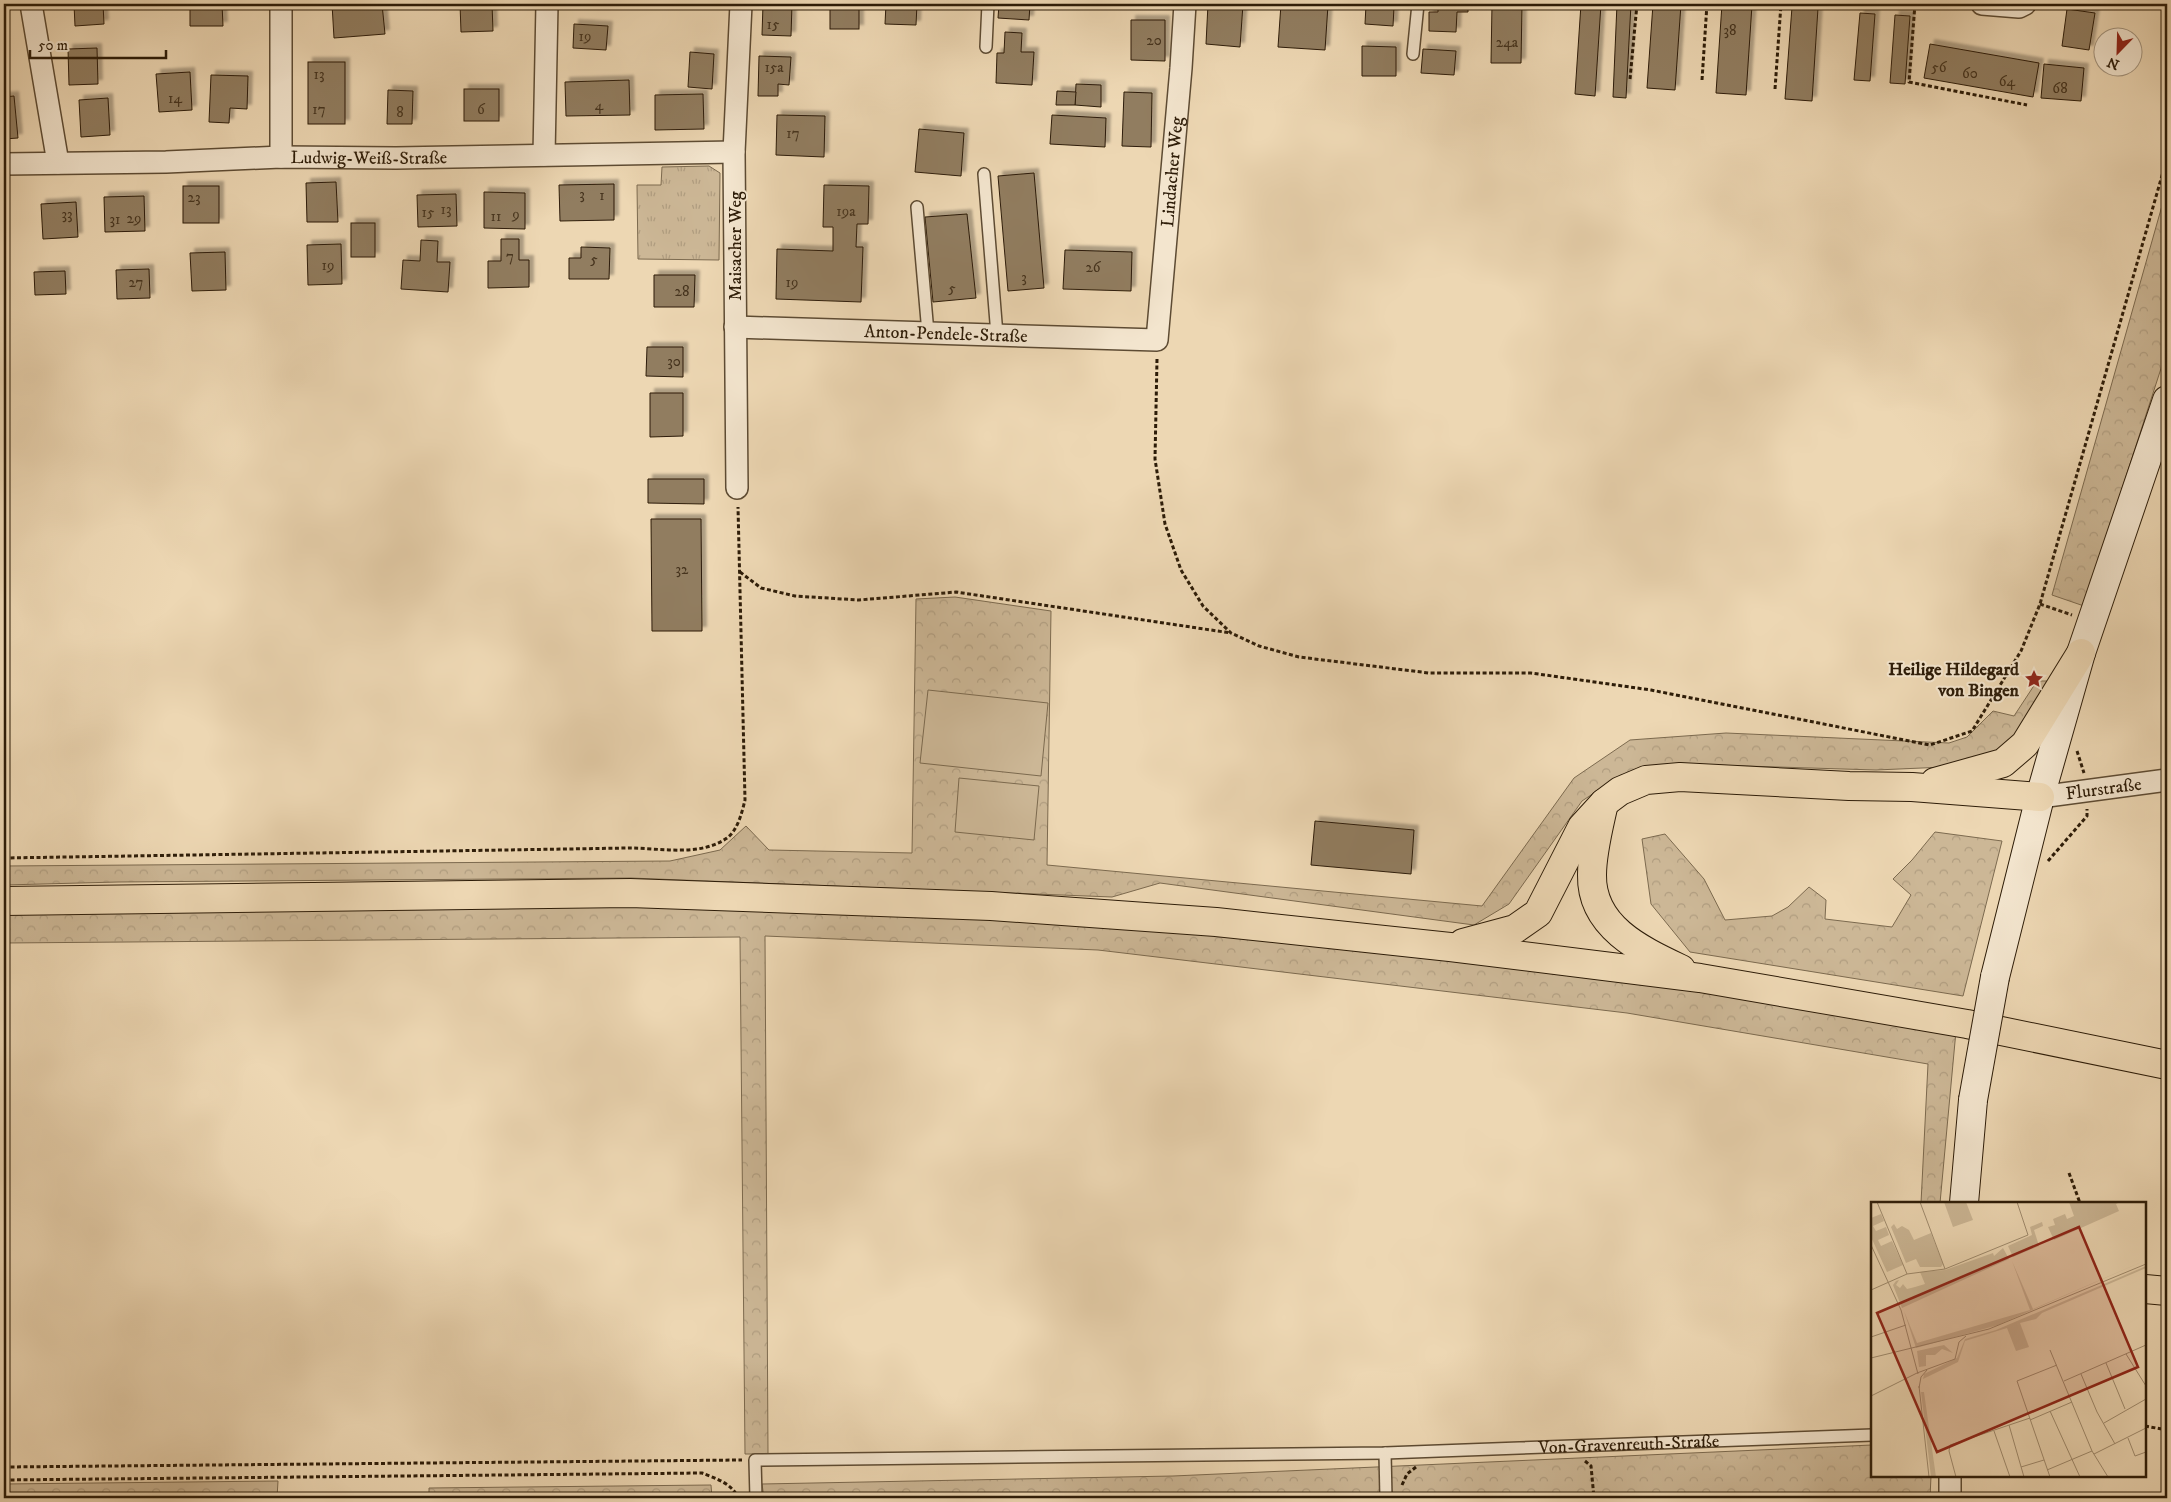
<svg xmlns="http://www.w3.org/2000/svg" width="2171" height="1502" font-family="'IM FELL DW Pica',serif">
	<defs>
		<pattern id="grass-tufts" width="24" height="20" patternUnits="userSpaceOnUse" patternTransform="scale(1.25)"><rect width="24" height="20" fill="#ccb796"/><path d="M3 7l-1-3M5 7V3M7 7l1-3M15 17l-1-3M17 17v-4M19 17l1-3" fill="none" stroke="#b09d80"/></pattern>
		<pattern id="forest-crowns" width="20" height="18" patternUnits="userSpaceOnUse" patternTransform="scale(1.25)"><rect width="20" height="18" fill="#ccb796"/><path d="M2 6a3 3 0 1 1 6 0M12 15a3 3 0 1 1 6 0" fill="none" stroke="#b09d80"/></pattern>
		<filter id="shadow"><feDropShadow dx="4.5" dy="-4.5" stdDeviation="1" flood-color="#0004"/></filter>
	</defs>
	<rect width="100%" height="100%" fill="#edd7b3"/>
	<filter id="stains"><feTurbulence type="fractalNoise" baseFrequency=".004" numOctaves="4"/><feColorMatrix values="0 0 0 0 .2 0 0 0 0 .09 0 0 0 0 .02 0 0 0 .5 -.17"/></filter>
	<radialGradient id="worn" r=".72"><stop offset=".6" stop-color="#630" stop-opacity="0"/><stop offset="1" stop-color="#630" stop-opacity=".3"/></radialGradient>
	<path fill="url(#grass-tufts)" stroke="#7c6a4f" d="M709 166 720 173 719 260 638 259 637 185H661L662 167Z"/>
	<g fill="url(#forest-crowns)" stroke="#7c6a4f">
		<path d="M2167 188V350L2084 606 2052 595Z"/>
		<path d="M955 597 1051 611 1047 865 1482 906 1574 778 1630 740 1726 733 1949 743 1967 737 1993 711 2014 716 2037 681H2049L2005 752 1945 767 1876 770 1679 764 1621 775 1582 801 1509 904 1474 925 1160 883 1112 897 631 878 118 882 4 885V866L670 861 720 850 746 826 769 850 912 853 916 599Z"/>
		<path d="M1935 832 2002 841 1963 996 1690 952 1651 904 1642 839 1665 834 1704 879 1725 920 1772 916 1788 907 1809 887 1826 900 1825 919 1892 927 1911 895 1893 879 1912 860Z"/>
		<path d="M633 905 1114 924 1430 953 1700 989 1956 1031 1940 1203H1921L1928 1064 1627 1013 1098 950 765 936 768 1454H745L740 937 4 943V911Z"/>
		<path d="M1872 1445V1476H1931L1930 1498H764L762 1484 1173 1476Z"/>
		<path d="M278 1481 277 1498H4V1484Z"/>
		<path d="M711 1485 712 1498H429V1488Z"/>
	</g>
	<g fill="#ccb796" stroke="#7c6a4f">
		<path d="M928 690 1048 703 1041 776 920 763Z"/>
		<path d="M959 778 1039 786 1034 840 955 832Z"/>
	</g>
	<g fill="#917d61" stroke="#2d1c08" filter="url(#shadow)">
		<path d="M74 4H103L104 24 75 26Z"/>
		<path d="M190 4H222L223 26H190Z"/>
		<path d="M332 4H382L385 34 334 38Z"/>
		<path d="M460 4H492L493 31 461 32Z"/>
		<path d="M763 4H792L791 36 762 35Z"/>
		<rect x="830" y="4" width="29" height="25"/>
		<path d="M886 4H917L916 25 885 24Z"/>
		<path d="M999 4H1030L1029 20 998 18Z"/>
		<path d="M1208 4H1243L1240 47 1206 44Z"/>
		<path d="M1281 4 1328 5 1325 50 1278 47Z"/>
		<path d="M1438 4H1468V12H1457L1456 32 1429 31V12H1438Z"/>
		<path d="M1492 4H1522L1521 63H1491Z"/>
		<path d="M1581 4H1601L1595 96 1575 94Z"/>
		<path d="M1617 4H1631L1626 98 1613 97Z"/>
		<path d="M1653 4H1681L1675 90 1647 88Z"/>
		<path d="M1722 4 1752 5 1746 95 1716 93Z"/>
		<path d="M1366 5 1394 7 1393 26 1365 24Z"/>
		<path d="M1792 7 1818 8 1812 101 1785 99Z"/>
		<path d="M2067 9 2095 13 2089 50 2062 46Z"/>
		<path d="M1860 13 1875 14 1870 81 1854 80Z"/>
		<path d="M1895 15 1910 16 1905 84 1890 83Z"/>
		<path d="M1131 20H1165V61L1131 60Z"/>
		<path d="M574 24 608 26 606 50 573 48Z"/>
		<path d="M1005 32 1022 33 1021 52H1034L1032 85 996 83 997 53H1004Z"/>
		<path d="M1930 44 2039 63 2033 97 1924 78Z"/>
		<path d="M1362 46 1396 47V76H1362Z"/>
		<path d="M97 48 98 84 69 85 68 49Z"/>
		<path d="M1423 49 1456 51 1454 75 1421 73Z"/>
		<path d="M690 52 714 54 712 89 688 87Z"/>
		<path d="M759 56 791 57 789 85 778 84V96H758Z"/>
		<rect x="308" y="62" width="37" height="62"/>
		<path d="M2044 64 2084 68 2081 101 2041 98Z"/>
		<path d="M190 72 192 110 159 112 156 74Z"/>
		<path d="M211 75 248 76 247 109 230 108 229 123 209 122Z"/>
		<path d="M629 80 630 115 566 116 565 82Z"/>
		<path d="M1076 84 1101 85V107L1075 105Z"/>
		<rect x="464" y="89" width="35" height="32"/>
		<path d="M388 90 413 91 412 124H387Z"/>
		<path d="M1057 91 1076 92 1075 105H1056Z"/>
		<path d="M1124 92 1152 93 1151 147 1122 146Z"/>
		<path d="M703 94 704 129 655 130V95Z"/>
		<path d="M14 96 18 138 4 139V97Z"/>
		<path d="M108 98 110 135 81 137 79 100Z"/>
		<path d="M777 115 825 116 824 157 776 155Z"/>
		<path d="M1052 115 1106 118 1105 147 1050 144Z"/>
		<path d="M919 129 964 133 961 176 915 172Z"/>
		<path d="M1034 173 1044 288 1008 291 998 176Z"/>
		<path d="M336 182 338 222H307L306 183Z"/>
		<path d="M614 184V220L560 221 559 185Z"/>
		<path d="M824 185 869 186 868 224H857L856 247H863L861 302 776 299 777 249 833 251V227H823Z"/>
		<rect x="183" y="186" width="36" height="37"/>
		<path d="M484 192 525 193V229L484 228Z"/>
		<path d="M456 194 457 226 418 227 417 195Z"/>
		<path d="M144 196 145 231 105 232 104 197Z"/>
		<path d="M76 202 78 237 43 239 41 204Z"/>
		<path d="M967 214 976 298 933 302 925 217Z"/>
		<rect x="351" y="223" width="24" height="34"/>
		<path d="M501 239H519V260H529V287L488 288V261H501Z"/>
		<path d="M421 240 438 241 437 262H450L448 292 401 289 403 260 420 261Z"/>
		<path d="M341 244 342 284 308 285 307 245Z"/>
		<path d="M581 247 610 248 609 279H569V258H581Z"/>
		<path d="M1065 250 1132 252 1131 291 1063 289Z"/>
		<path d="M225 252 226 290 192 291 190 253Z"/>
		<path d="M149 269 150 298 117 299 116 270Z"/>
		<path d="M65 271 66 294 35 295 34 272Z"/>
		<path d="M654 275H695L694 307H654Z"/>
		<path d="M647 347H683V377L646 376Z"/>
		<path d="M650 393H683V436L650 437Z"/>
		<path d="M648 479H704V504L648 503Z"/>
		<path d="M651 519H701L702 631H652Z"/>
		<path d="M1315 821 1414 830 1411 874 1311 865Z"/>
	</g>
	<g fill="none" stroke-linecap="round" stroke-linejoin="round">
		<g stroke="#5d4b33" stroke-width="14">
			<g id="lane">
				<path d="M986 47 988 4"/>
				<path d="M1413 54 1418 4"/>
				<path d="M984 174 997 335"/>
				<path d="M917 207 928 333"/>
				<path d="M1385 1453 1386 1498"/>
				<path id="s1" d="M756 1498 755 1460 1385 1453 1872 1435"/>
			</g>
		</g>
		<g stroke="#5d4b33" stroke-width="24">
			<g id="street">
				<path d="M31 4 58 163"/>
				<path d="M1982 4 2019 7 2025 4"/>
				<path d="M544 155 547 4"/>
				<path d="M281 157V4"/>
				<path id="s2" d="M4 164 166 162 281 157 396 158 734 152"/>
				<path id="s3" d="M735 327 1157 340 1181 68 1185 4"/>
				<path d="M737 488 734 152 741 4"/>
				<path id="s4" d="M2040 797 2167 780"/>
				<path d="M1950 1476V1498"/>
			</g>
		</g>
		<g stroke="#2d1c08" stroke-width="30">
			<g id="secondary">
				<path d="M1995 977 2040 797 2081 653 2167 400"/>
				<path d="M1964 1203 1973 1100"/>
			</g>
		</g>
		<g stroke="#2d1c08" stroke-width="30">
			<g id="highway">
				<path d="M1935 782 2003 763 2025 744 2081 653"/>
				<path d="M1604 803C1599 826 1592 852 1592 875 1591 927 1641 950 1681 969"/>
				<path d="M4 901 630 893 991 906 1216 922 1450 947 1700 978 1967 1024 2167 1065"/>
				<path d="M1463 943 1515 929 1538 913 1582 827 1604 803 1620 791 1646 780 1680 777 1849 786 1912 787 2040 797"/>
				<path d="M2145 1289 2167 1291"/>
			</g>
		</g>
		<g stroke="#2d1c08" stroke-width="3" stroke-dasharray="4 2.5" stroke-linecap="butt">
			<path d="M1915 4 1909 82 2027 105"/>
			<path d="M1630 79 1637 4"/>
			<path d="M1702 80 1707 4"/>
			<path d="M1775 89 1781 4"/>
			<path d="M1157 359 1155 459 1165 524 1181 570 1203 606 1231 633 1259 646 1299 657 1429 673H1531L1651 690 1930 745 1972 731 2021 651 2040 604 2167 158"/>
			<path d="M740 572 761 588 795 596 859 600 956 592 1231 633"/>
			<path d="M2040 604 2072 615"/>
			<path d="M2077 751 2084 773"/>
			<path d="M4 858 629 848C660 848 700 857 727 838 738 830 742 812 745 800L738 507"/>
			<path d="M2048 861 2087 816V809"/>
			<path d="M2069 1173 2080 1203"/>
			<path d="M2145 1426 2167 1430"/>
			<path d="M1585 1461 1591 1466 1594 1498"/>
			<path d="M4 1467 742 1460"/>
			<path d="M4 1480 702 1473C715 1478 733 1484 738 1498"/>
			<path d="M1402 1485 1407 1474 1416 1467"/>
		</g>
		<use href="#lane" stroke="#f3e5ce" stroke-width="11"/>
		<use href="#street" stroke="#f3e5ce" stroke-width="21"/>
		<use href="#secondary" stroke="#f3e5ce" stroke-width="28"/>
		<use href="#highway" stroke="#edd7b3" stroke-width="28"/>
		<g stroke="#2d1c08" stroke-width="30" stroke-linecap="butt">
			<path id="secondary-bridge" d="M1973 1100 1995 977"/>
		</g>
		<use href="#secondary-bridge" stroke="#f3e5ce" stroke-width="28"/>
	</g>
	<defs>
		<g id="sight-bare" transform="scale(1.5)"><path d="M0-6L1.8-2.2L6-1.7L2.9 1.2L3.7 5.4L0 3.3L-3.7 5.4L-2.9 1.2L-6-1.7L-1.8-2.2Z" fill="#8f2418" stroke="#f3e5ce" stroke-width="2.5" paint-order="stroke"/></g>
	</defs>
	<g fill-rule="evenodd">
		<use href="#sight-bare" x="2034" y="679"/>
	</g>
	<g text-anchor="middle" stroke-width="4" stroke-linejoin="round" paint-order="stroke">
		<g font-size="15" fill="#46341e">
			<text x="773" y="29">15</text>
			<text x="1730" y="35">38</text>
			<text x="585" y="41">19</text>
			<text x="1154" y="45">20</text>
			<text x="1507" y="47">24a</text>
			<text x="774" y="72">15a</text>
			<text x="1939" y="72">56</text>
			<text x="1970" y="78">60</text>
			<text x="319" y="79">13</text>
			<text x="2007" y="86">64</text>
			<text x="2060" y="93">68</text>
			<text x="175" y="103">14</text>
			<text x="599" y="110">4</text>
			<text x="319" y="114">17</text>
			<text x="481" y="114">6</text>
			<text x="400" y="117">8</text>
			<text x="793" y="138">17</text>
			<text x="582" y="199">3</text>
			<text x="602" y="200">1</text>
			<text x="194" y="202">23</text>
			<text x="446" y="214">13</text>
			<text x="846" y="216">19a</text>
			<text x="428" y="217">15</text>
			<text x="67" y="219">33</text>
			<text x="516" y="219">9</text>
			<text x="496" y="221">11</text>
			<text x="134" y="223">29</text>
			<text x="115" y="224">31</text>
			<text x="510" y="261">7</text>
			<text x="594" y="264">5</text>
			<text x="328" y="270">19</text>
			<text x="1093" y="272">26</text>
			<text x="1024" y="282">3</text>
			<text x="136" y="287">27</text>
			<text x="792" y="287">19</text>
			<text x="952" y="293">5</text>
			<text x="682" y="296">28</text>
			<text x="674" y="366">30</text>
			<text x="682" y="574">32</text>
		</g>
		<g font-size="18" fill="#2d1c08" stroke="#f3e5ce">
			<text dy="6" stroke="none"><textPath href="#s2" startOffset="365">Ludwig-Weiß-Straße</textPath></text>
			<text dy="6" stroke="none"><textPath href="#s3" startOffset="591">Lindacher Weg</textPath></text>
			<text transform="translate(735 246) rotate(-90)" y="6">Maisacher Weg</text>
			<text dy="6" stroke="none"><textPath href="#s3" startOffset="211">Anton-Pendele-Straße</textPath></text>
			<text dy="6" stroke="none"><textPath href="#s4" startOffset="64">Flurstraße</textPath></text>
			<text dy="6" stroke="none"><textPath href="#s1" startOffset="912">Von-Gravenreuth-Straße</textPath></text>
		</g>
		<g font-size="18" font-weight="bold" fill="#2d1c08" stroke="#f3e5ce" text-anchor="end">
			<text x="2019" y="675">Heilige Hildegard<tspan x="2019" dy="21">von Bingen</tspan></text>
		</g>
	</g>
	<g transform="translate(1871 1202)">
		<rect width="275" height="275" fill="#edd7b3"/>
		<path d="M198 0H249L245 2 248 9 183 38 177 25 184 23 182 17 194 12 196 17 203 14ZM10 12 13 19 2 24 5 29 15 25 18 33 7 38 10 44 21 39 32 63 16 70 0 35V16ZM171 20 172 24 163 28 168 44 142 55 137 44 161 33 159 25ZM23 22 26 27 31 24 38 28 43 38 60 31 72 62 70 65H49L45 57 35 61 20 25ZM132 46 138 57 31 106 22 83 25 79 28 78 25 83 29 86 32 82 36 87 44 85 54 82 49 70 74 68 122 51 123 54ZM275 58 127 123 45 146 33 109 46 141 159 108 141 59 162 107ZM275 64V66L171 111 165 117 149 121 158 145 145 149 136 126 94 139 87 160 52 177 53 172 86 156 94 137 125 128ZM73 143 82 151 71 147 64 153H55V164L48 165 46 149ZM50 190H53L65 275H60Z" fill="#ccb796"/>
		<path d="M73 0H95L102 18 82 25Z" fill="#ccb796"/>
		<path fill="none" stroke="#a08c6f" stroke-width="1" d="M6 0 36 72 74 67 157 33 146 0M49 0 74 67M0 43 30 108 47 172M0 88 36 72M0 135 35 123M179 148 221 249 237 275M255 152 275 184M0 156 118 127 275 62M235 161 254 207M46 171 84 157 88 140 95 134M210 172 226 210 244 242M193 179 275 143M48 184 58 275M48 186 50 175 56 168M0 194 46 171M179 209 209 275M159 218 201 200M233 221 275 197M138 223 153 275M123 229 139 275M257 236 264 254 275 250M223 252 275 226M150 265 173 258M176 268 221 249M85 275 78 249 79 243 159 216M179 275 146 179 186 163"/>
		<path fill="#8f2418" fill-opacity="0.15" stroke="#8f2418" stroke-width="2.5" d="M208 25 267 165 66 250 6 111Z"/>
		<rect width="275" height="275" fill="none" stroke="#2d1c08" stroke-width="2.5"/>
	</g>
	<rect width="2171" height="1502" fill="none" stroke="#edd7b3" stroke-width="20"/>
	<rect x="5" y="5" width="2161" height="1492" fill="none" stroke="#2d1c08" stroke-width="2.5"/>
	<rect x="10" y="10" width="2151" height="1482" fill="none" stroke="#2d1c08"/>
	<g transform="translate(2118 52) rotate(203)"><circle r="24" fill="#f3e5ce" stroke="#a4957f"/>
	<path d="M0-4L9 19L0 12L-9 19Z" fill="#8f2418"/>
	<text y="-8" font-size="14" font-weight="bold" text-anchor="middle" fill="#2d1c08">N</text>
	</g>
	<path d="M30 50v8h136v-8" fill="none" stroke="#2d1c08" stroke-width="2.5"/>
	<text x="38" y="50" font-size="15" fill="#2d1c08" stroke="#f3e5ce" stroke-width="4" paint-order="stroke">50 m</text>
	<rect width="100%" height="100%" filter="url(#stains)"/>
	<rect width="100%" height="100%" fill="url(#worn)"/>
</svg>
